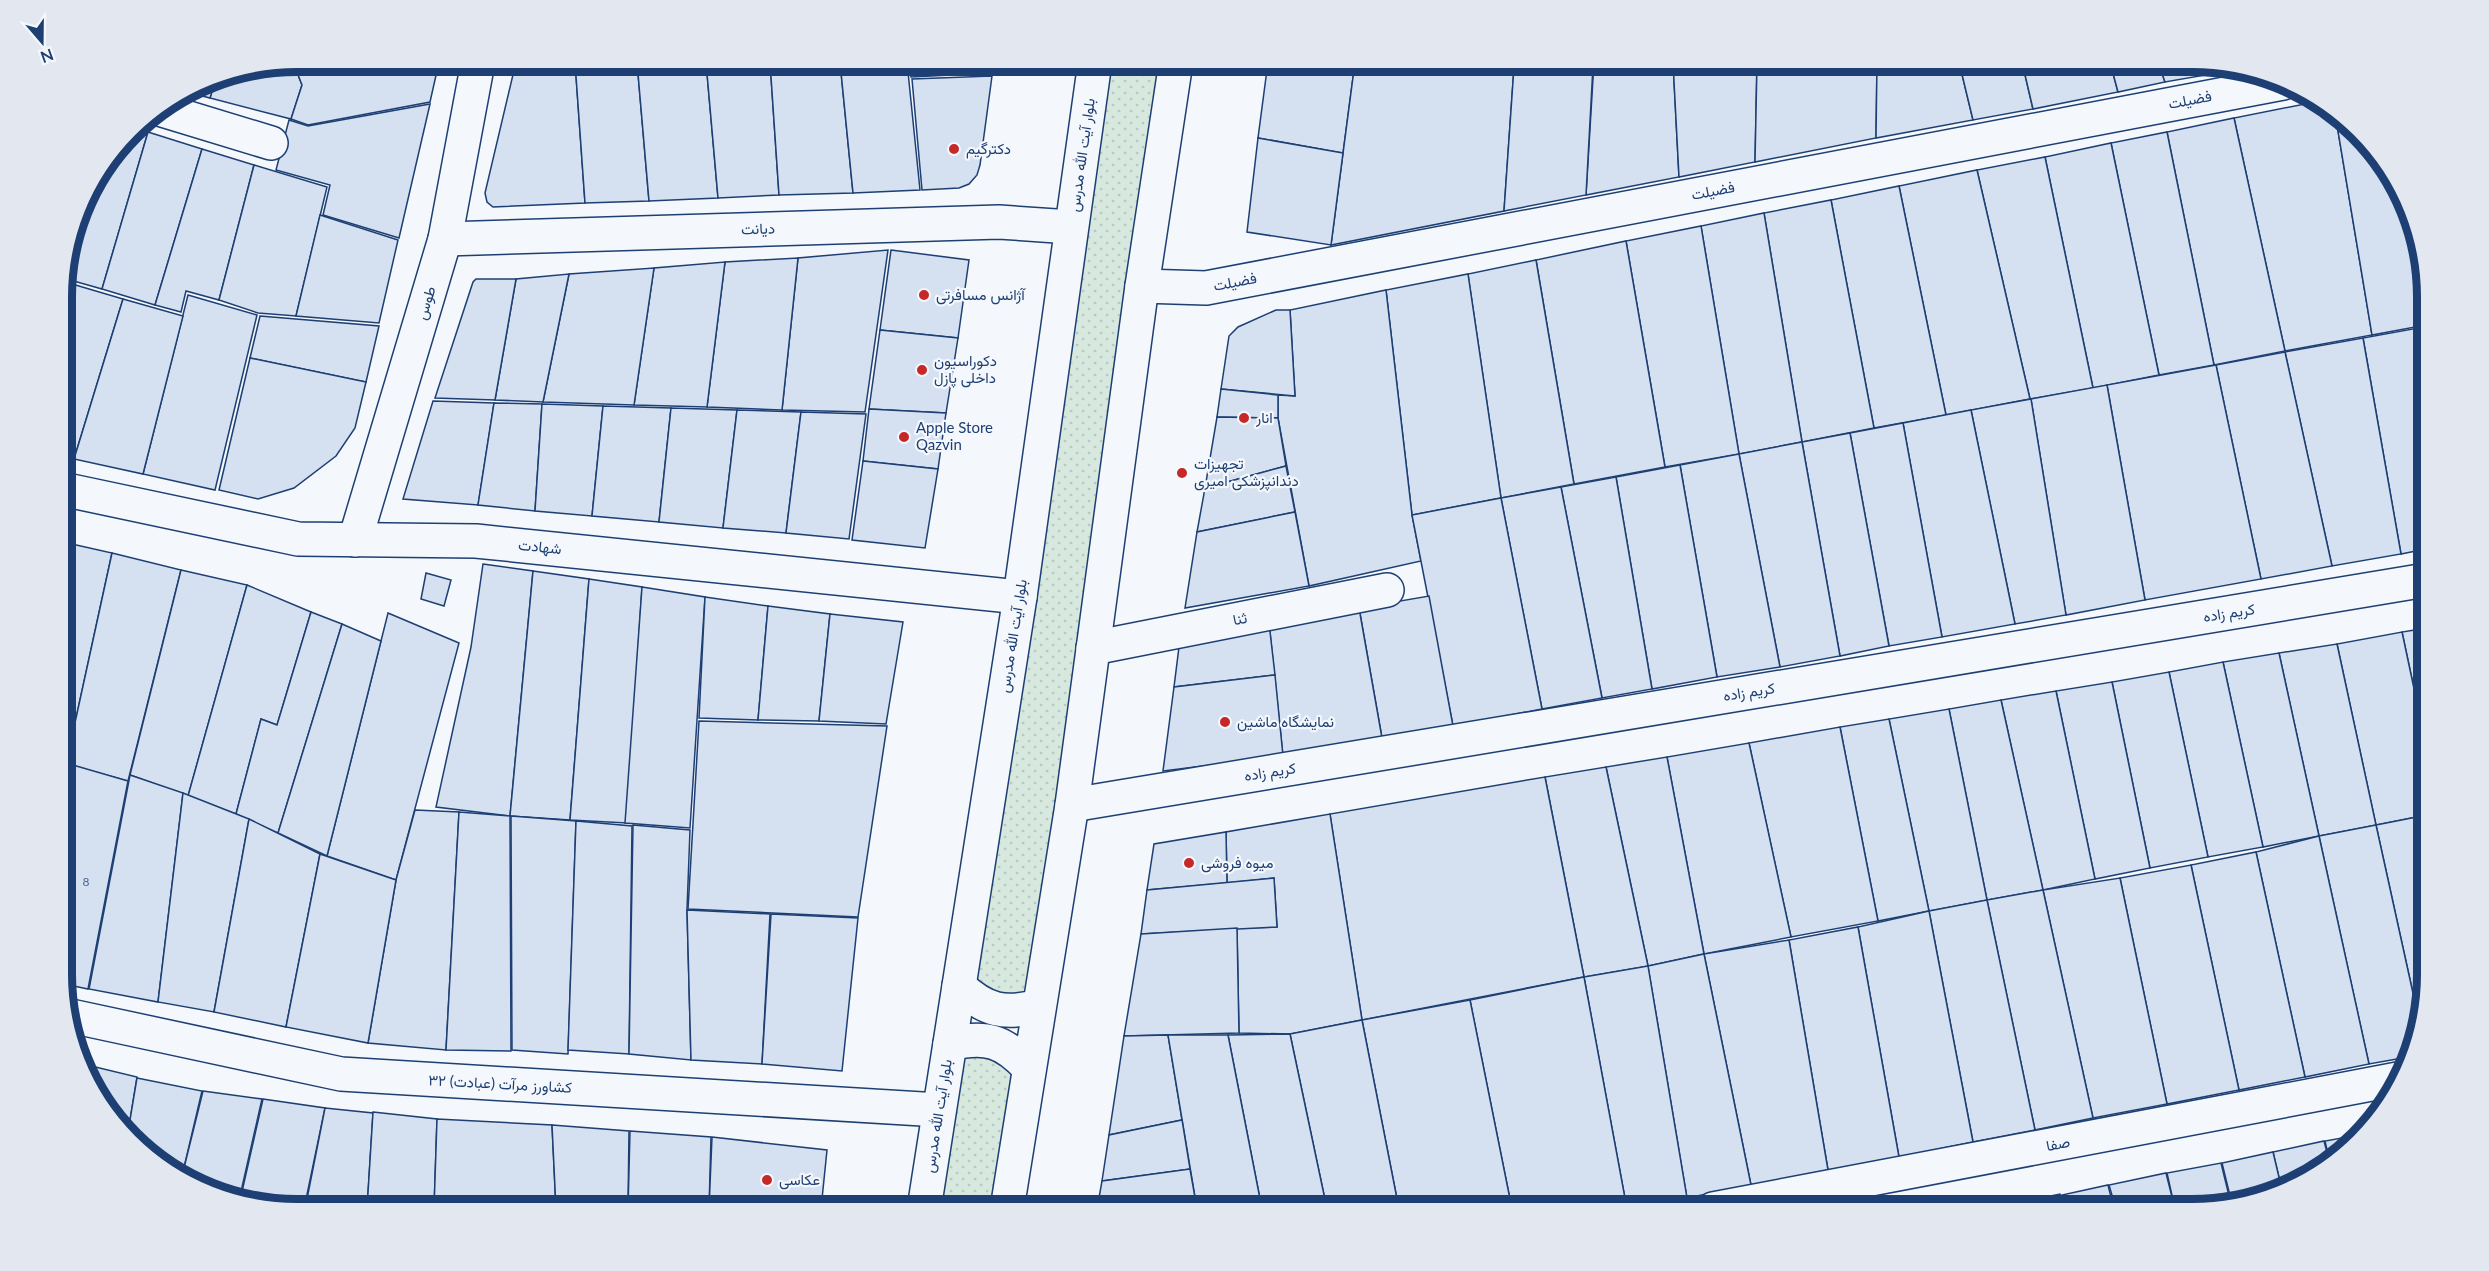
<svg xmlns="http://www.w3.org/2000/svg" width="2489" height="1271" font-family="Lato,Vazirmatn,sans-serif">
	<defs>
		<pattern id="grass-dots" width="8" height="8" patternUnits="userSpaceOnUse" patternTransform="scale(1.5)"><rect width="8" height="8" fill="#d7e8df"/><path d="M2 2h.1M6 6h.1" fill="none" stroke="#b8c8c3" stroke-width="1.8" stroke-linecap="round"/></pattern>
	</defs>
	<rect width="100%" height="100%" fill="#f4f7fb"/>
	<g fill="url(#grass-dots)" stroke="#687fa3" stroke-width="1.5">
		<path d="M1095 62H1176L1039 1006 959 986Z"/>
		<path d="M950 1044 1029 1068 1007 1209H924Z"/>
	</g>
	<g fill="#d5e0f0" stroke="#1d3f73" stroke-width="1.5">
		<path d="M293 62 302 85 291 119 210 98 216 78Z"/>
		<path d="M293 62H439L430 102 308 125 291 119 302 85Z"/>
		<path d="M516 62H575L585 203 493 207 487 202 485 193Z"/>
		<path d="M575 62H637L649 201 585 203Z"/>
		<path d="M637 62H706L718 198 649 201Z"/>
		<path d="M706 62H770L779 195 718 198Z"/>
		<path d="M770 62H840L853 193 779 195Z"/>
		<path d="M840 62H907L920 190 853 193Z"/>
		<path d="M910 62H994L993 73 911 77Z"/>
		<path d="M1268 62H1355L1343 153 1258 138Z"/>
		<path d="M1355 62H1417L1514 67 1504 211 1331 245Z"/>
		<path d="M1436 62H1514V67Z"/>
		<path d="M1514 62H1594L1593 66 1514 67Z"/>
		<path d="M1594 62H1673L1679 177 1586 195Z"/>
		<path d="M1673 62H1757L1755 162 1679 177Z"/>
		<path d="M1757 62H1877L1876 138 1755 162Z"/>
		<path d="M1877 62H1959L1973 120 1876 138Z"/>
		<path d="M1959 62H2022L2033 109 1973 120Z"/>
		<path d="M2022 62H2110L2118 92 2033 109Z"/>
		<path d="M2110 62H2158L2165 82 2118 92Z"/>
		<path d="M2158 62H2192L2222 69 2223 72 2165 82Z"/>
		<path d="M1593 66 1586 195 1504 211 1514 67Z"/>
		<path d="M992 76 980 165 977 175 969 184 959 188 922 190 912 79Z"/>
		<path d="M216 78 210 98 187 92 207 79Z"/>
		<path d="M2315 102 2336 119 2372 335 2285 351 2234 118Z"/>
		<path d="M430 104 399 238 323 215 330 185 276 170 289 120 308 126Z"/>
		<path d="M2234 118 2285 351 2214 365 2167 132Z"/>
		<path d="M2336 119 2379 154 2410 207 2426 267V325L2372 335Z"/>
		<path d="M135 128 148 132 102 289 63 278 86 193Z"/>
		<path d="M148 132 202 149 155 305 102 289Z"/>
		<path d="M2167 132 2214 365 2159 375 2111 143Z"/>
		<path d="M1258 138 1343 153 1331 245 1247 232Z"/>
		<path d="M2111 143 2159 375 2093 388 2045 157Z"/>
		<path d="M202 149 254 165 219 300 186 291 181 312 155 305Z"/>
		<path d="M2045 157 2093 388 2030 399 1977 170Z"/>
		<path d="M254 165 327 187 296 316 258 313 219 300Z"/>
		<path d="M1977 170 2030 399 1946 415 1899 186Z"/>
		<path d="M1899 186 1946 415 1874 428 1831 200Z"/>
		<path d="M1831 200 1874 428 1802 442 1764 213Z"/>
		<path d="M1764 213 1802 442 1739 454 1701 226Z"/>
		<path d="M320 215 398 240 379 323 296 316Z"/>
		<path d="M1701 226 1739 454 1665 467 1626 241Z"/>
		<path d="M1626 241 1665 467 1574 484 1536 260Z"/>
		<path d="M888 250 865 412 782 410 798 258Z"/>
		<path d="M891 250 969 260 958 338 880 330Z"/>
		<path d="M798 258 782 410 707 407 725 262Z"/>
		<path d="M1536 260 1574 484 1501 498 1468 274Z"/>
		<path d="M725 262 707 407 634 405 654 268Z"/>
		<path d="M654 268 634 405 543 402 569 274Z"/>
		<path d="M569 274 543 402 495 400 516 279Z"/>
		<path d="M1468 274 1501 498 1412 515 1386 290Z"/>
		<path d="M476 279H516L495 400 435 398 473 282Z"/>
		<path d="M62 281 123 299 74 459 62 456Z"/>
		<path d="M1386 290 1412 515 1421 561 1309 586 1278 418V395L1295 396 1290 310Z"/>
		<path d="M188 295 257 315 215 490 143 474Z"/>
		<path d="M123 299 183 316 143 474 74 459Z"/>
		<path d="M1276 310H1290L1295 396 1221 389 1229 336 1238 327Z"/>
		<path d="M260 316 379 326 366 382 250 358Z"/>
		<path d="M2426 326V370L2418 328Z"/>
		<path d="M2418 328 2426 370V549L2401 554 2363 338Z"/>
		<path d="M880 330 958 338 946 413 869 409Z"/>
		<path d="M2363 338 2401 554 2332 566 2285 352Z"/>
		<path d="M2285 352 2332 566 2261 579 2216 365Z"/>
		<path d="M250 358 366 382 355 428 336 456 294 488 258 499 219 490Z"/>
		<path d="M2216 365 2261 579 2145 600 2107 385Z"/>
		<path d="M2107 385 2145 600 2066 615 2031 399Z"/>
		<path d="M1221 389 1278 395V418L1217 417Z"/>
		<path d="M2031 399 2066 615 2015 624 1971 410Z"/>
		<path d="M433 401 494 403 478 505 403 499Z"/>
		<path d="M494 403 542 404 535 511 478 505Z"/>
		<path d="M542 404 603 406 592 516 535 511Z"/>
		<path d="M603 406 671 408 659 522 592 516Z"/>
		<path d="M671 408 737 410 723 528 659 522Z"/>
		<path d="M869 409 946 413 938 469 863 461Z"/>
		<path d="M737 410 801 412 786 533 723 528Z"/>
		<path d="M1971 410 2015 624 1942 637 1903 423Z"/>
		<path d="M801 412 866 414 849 539 786 533Z"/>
		<path d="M1217 417 1278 418 1286 466 1205 488Z"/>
		<path d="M1903 423 1942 637 1889 646 1850 433Z"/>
		<path d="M1850 433 1889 646 1840 656 1802 442Z"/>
		<path d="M1802 442 1840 656 1780 667 1739 454Z"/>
		<path d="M1739 454 1780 667 1717 677 1680 465Z"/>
		<path d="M863 461 938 469 925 548 852 540Z"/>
		<path d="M1680 465 1717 677 1652 689 1616 477Z"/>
		<path d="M1286 466 1295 512 1197 532 1205 488Z"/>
		<path d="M1616 477 1652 689 1602 698 1561 487Z"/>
		<path d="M1561 487 1602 698 1542 709 1501 498Z"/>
		<path d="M1501 498 1542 709 1453 726 1412 515Z"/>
		<path d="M1295 512 1309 586 1185 608 1197 532Z"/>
		<path d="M63 542 112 553 66 764 63 763Z"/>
		<path d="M112 553 181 570 128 781 66 764Z"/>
		<path d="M483 564 533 571 510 816 436 807 471 647Z"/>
		<path d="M181 570 247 585 188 796 130 775Z"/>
		<path d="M533 571 589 579 570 820 510 816Z"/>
		<path d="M426 573 451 580 444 606 421 599Z"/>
		<path d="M589 579 642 587 627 823 570 820Z"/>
		<path d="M247 585 311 612 277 725 261 719 236 814 188 796Z"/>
		<path d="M642 587 705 597 690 828 625 823Z"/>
		<path d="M1429 596 1453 726 1382 738 1359 608Z"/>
		<path d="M705 597 768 606 758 720 699 718Z"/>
		<path d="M768 606 830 614 819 721 758 720Z"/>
		<path d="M1359 608 1382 738 1283 756 1269 623Z"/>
		<path d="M311 612 342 624 278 833 236 814 261 719 277 725Z"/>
		<path d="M388 613 459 643 396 880 327 856Z"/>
		<path d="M830 614 903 622 886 724 819 721Z"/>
		<path d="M1269 623 1275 675 1174 687 1180 639Z"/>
		<path d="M342 624 381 641 327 856 278 833Z"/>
		<path d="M2427 628V750L2402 632Z"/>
		<path d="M2402 632 2427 750V815L2376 825 2337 644Z"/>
		<path d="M2337 644 2376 825 2319 836 2279 653Z"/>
		<path d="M2279 653 2319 836 2263 847 2223 662Z"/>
		<path d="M2223 662 2263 847 2208 857 2169 672Z"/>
		<path d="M2169 672 2208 857 2150 868 2112 682Z"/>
		<path d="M1275 675 1283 756 1163 771 1174 687Z"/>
		<path d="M2112 682 2150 868 2095 879 2056 691Z"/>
		<path d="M2056 691 2095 879 2043 890 2001 700Z"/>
		<path d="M2001 700 2043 890 1987 900 1949 709Z"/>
		<path d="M1949 709 1987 900 1929 911 1889 719Z"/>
		<path d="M1889 719 1929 911 1878 921 1840 727Z"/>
		<path d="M699 721 887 726 858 917 688 909Z"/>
		<path d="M1840 727 1878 921 1791 937 1749 743Z"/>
		<path d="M1749 743 1791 937 1704 954 1667 757Z"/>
		<path d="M1667 757 1704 954 1648 966 1606 767Z"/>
		<path d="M66 763 128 781 88 989 64 984 63 776Z"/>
		<path d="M1606 767 1648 966 1584 977 1545 777Z"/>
		<path d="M130 775 183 793 158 1002 89 989Z"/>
		<path d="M1545 777 1584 977 1362 1020 1330 814Z"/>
		<path d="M183 793 249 819 214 1012 158 1002Z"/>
		<path d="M415 810 459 812 446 1050 368 1043 396 880Z"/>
		<path d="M459 812 510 816 511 1051 446 1050Z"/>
		<path d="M1330 814 1362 1020 1290 1034 1239 1033 1237 928 1277 927 1274 878 1227 883 1226 832Z"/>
		<path d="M2427 815V974L2418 1016 2376 825Z"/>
		<path d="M511 816 576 821 568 1054 512 1050Z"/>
		<path d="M249 819 320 854 286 1027 214 1012Z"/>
		<path d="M576 821 632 826 629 1054 568 1050Z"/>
		<path d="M633 825 690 830 687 910 691 1060 629 1054Z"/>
		<path d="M2376 825 2418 1016 2408 1057 2369 1064 2319 836Z"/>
		<path d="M1226 832 1227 883 1147 890 1154 844Z"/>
		<path d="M2319 836 2369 1064 2305 1077 2256 852Z"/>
		<path d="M2256 852 2305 1077 2239 1090 2191 865Z"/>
		<path d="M320 854 396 880 368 1043 286 1027Z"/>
		<path d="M2191 865 2239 1090 2167 1104 2120 878Z"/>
		<path d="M1274 878 1277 927 1141 934 1147 890Z"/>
		<path d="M2120 878 2167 1104 2093 1118 2043 890Z"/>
		<path d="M2043 890 2093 1118 2035 1130 1987 900Z"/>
		<path d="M1987 900 2035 1130 1973 1142 1929 911Z"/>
		<path d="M687 910 770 914 762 1064 691 1060Z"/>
		<path d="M1929 911 1973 1142 1899 1157 1858 927Z"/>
		<path d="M771 914 858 918 842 1071 762 1064Z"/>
		<path d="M1858 927 1899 1157 1828 1170 1789 940Z"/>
		<path d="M1237 928 1239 1033 1124 1036 1141 934Z"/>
		<path d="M1789 940 1828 1170 1751 1185 1704 954Z"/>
		<path d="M1704 954 1751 1185 1687 1198 1648 966Z"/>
		<path d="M1648 966 1687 1198 1627 1209 1584 977Z"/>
		<path d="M1584 977 1627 1209H1512L1470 1000Z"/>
		<path d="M1470 1000 1512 1209H1399L1362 1020Z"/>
		<path d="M1362 1020 1399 1209H1327L1290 1034Z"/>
		<path d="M1290 1034 1327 1209H1262L1228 1035Z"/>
		<path d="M1168 1035 1182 1120 1109 1135 1124 1036Z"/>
		<path d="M1168 1035H1228L1262 1209H1197Z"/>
		<path d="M83 1064 137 1077 128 1132 110 1117 82 1069Z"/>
		<path d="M137 1078 202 1091 182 1176 128 1132Z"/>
		<path d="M203 1091 262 1099 240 1196 193 1185 182 1176Z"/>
		<path d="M263 1099 325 1108 304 1209 241 1196Z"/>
		<path d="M325 1108 373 1113 367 1209H305Z"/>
		<path d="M373 1112 437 1119 434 1209H367Z"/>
		<path d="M437 1119 552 1125 556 1209H434Z"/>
		<path d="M1182 1120 1190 1169 1102 1181 1109 1135Z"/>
		<path d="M552 1125 629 1131 628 1209H556Z"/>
		<path d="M630 1131 711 1137 709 1209H628Z"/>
		<path d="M2364 1134 2330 1163 2325 1141Z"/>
		<path d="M712 1137 827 1150 821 1209H709Z"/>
		<path d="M2324 1141 2330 1164 2322 1170 2282 1190 2273 1152Z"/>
		<path d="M2273 1152 2282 1190 2267 1197 2232 1204 2222 1163Z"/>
		<path d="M2221 1163 2231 1204 2207 1209H2175L2167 1173Z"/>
		<path d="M1190 1169 1197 1209H1097L1102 1181Z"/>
		<path d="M2166 1173 2175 1209H2116L2109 1185Z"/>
		<path d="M2108 1185 2114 1209H2065L2062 1195Z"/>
		<path d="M2060 1194 2064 1209H2011L2010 1204Z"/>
		<path d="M2009 1205 2010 1209H1988Z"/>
	</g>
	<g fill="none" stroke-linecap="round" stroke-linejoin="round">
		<g stroke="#1d3f73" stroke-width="36">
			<g id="minor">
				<path d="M159 109 271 143"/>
				<path d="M445 239 999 222 1071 227"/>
				<path d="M1142 286 1206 288 2283 83"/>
				<path d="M62 489 298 539 476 541 1020 597"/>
				<path d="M355 540 445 239 478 62"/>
				<path d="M1093 648 1387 590"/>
				<path d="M1072 805 2426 580"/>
				<path d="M66 1015 341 1074 939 1110"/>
				<path d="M1713 1209 2403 1078"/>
			</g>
		</g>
		<g stroke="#1d3f73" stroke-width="36">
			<g id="secondary">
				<path d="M959 986C986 1011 1004 1015 1039 1006"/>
				<path d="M950 1044C986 1035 1004 1041 1029 1068"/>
				<path d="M924 1209 1020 597 1095 62"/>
				<path d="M1007 1209 1072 805 1142 286 1176 62"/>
			</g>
		</g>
		<use href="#minor" stroke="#f4f7fb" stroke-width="33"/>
		<use href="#secondary" stroke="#f4f7fb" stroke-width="33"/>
	</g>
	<g fill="#c62828" stroke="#f4f7fb" stroke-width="2">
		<circle cx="954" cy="149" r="6"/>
		<circle cx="924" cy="295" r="6"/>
		<circle cx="922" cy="370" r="6"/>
		<circle cx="1244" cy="418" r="6"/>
		<circle cx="904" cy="437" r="6"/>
		<circle cx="1182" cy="473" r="6"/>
		<circle cx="1225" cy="722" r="6"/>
		<circle cx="1189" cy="863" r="6"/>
		<circle cx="767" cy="1180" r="6"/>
	</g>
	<g text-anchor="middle" stroke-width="4.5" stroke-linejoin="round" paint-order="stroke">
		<g font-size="12" fill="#4b6792">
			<text x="86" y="886">8</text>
		</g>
		<g font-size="15" fill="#1d3f73" stroke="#f4f7fb">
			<text transform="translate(2190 100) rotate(-11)" y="5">فضیلت</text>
			<text transform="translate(1082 155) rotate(-82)" y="5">بلوار آیت الله مدرس</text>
			<text transform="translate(1713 191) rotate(-11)" y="5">فضیلت</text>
			<text transform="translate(758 229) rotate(-2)" y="5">دیانت</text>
			<text transform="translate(1235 282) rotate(-11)" y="5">فضیلت</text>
			<text transform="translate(426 303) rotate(-73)" y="5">طوس</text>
			<text transform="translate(540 547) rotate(6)" y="5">شهادت</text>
			<text transform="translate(2229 613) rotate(-9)" y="5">کریم زاده</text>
			<text transform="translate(1240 619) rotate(-11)" y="5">ثنا</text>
			<text transform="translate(1013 636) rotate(-81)" y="5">بلوار آیت الله مدرس</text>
			<text transform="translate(1749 692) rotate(-9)" y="5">کریم زاده</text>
			<text transform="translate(1270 772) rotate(-9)" y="5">کریم زاده</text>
			<text transform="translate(500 1084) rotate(3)" y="5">۳۲ کشاورز مرآت (عبادت)</text>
			<text transform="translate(938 1116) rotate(-81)" y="5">بلوار آیت الله مدرس</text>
			<text transform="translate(2058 1144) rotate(-11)" y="5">صفا</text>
		</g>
		<g font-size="15" fill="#1d3f73" stroke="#f4f7fb" text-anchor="start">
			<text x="966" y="154">دکترگیم</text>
			<text x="936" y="300">آژانس مسافرتی</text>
			<text x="934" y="366">دکوراسیون<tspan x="934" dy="17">داخلی پازل</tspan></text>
			<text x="1256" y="423">انار</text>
			<text x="916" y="433">Apple Store<tspan x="916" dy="17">Qazvin</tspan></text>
			<text x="1194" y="469">تجهیزات<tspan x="1194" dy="17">دندانپزشکی امیری</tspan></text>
			<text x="1237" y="727">نمایشگاه ماشین</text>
			<text x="1201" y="868">میوه فروشی</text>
			<text x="779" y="1185">عکاسی</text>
		</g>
	</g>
	<path d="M0 0H2489V1271H0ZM297 72H2192A225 225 0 0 1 2417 297V974A225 225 0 0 1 2192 1199H297A225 225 0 0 1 72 974V297A225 225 0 0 1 297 72Z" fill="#e3e8f0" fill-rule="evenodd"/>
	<path fill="none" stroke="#1d3f73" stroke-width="8" d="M297 72H2192A225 225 0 0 1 2417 297V974A225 225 0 0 1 2192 1199H297A225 225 0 0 1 72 974V297A225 225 0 0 1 297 72Z"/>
	<g transform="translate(42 42) rotate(160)" stroke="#f4f7fb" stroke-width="4.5" paint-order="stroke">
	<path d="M0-4.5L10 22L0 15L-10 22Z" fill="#1d3f73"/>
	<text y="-9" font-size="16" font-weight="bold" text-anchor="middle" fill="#1d3f73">N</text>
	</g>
</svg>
